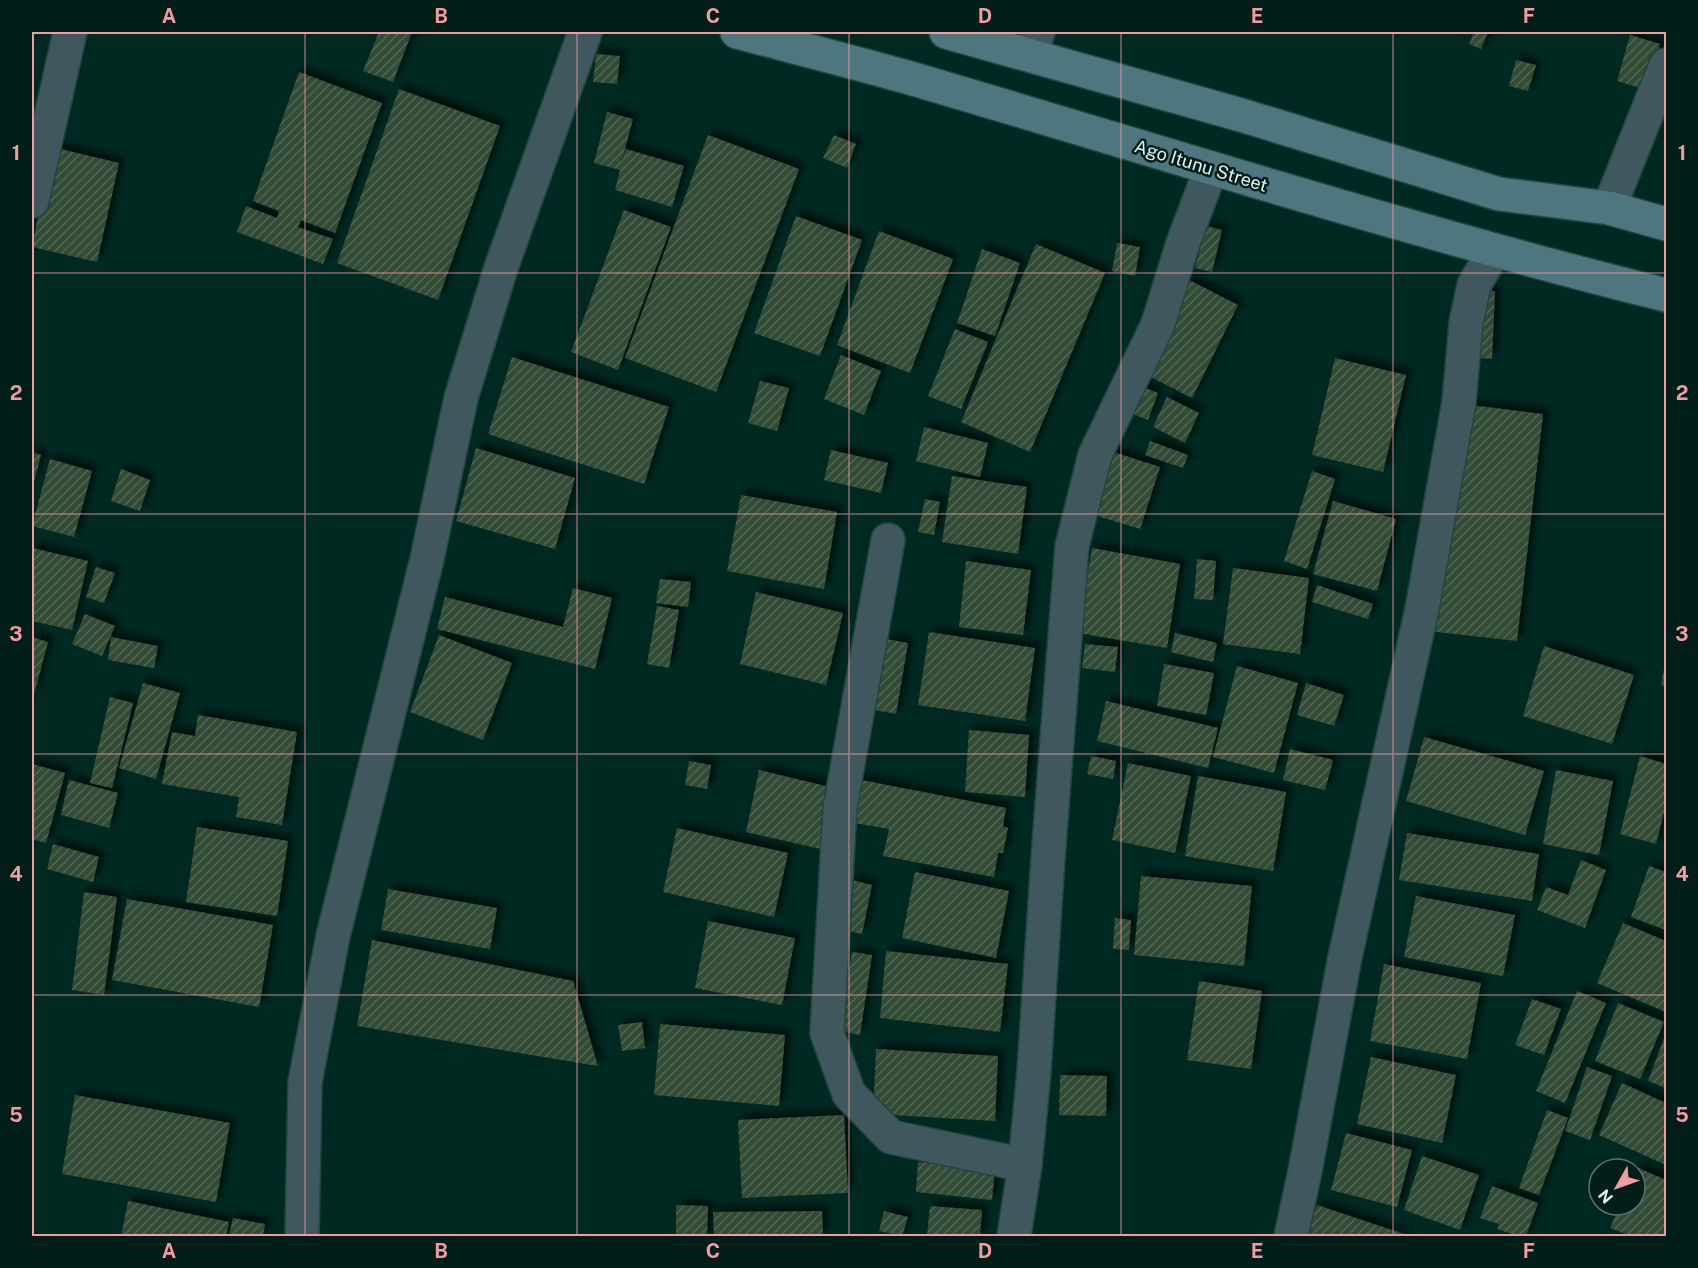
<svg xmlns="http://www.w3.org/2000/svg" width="1698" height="1268" font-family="'Public Sans',sans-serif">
	<defs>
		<pattern id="building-hatch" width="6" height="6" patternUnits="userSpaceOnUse" patternTransform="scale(1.5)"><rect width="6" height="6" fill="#334b35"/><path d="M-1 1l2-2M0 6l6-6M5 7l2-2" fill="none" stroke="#506653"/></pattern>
		<filter id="shadow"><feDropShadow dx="5.5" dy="-5.5" stdDeviation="3" flood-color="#0009"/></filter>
	</defs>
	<rect width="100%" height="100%" fill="#002922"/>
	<g fill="url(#building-hatch)" filter="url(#shadow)">
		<path d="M379 32H412L393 82 363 71Z"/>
		<path d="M1474 32H1488L1481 49 1469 44Z"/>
		<path d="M1630 35 1660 44 1646 90 1617 81Z"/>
		<path d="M596 54 620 56 617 84 593 82Z"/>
		<path d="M1516 60 1536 65 1528 91 1509 86Z"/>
		<path d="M299 72 382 103 335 233 301 220 298 227 333 239 323 264 237 232 246 206 277 218 279 211 253 201Z"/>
		<path d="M399 89 500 126 438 300 337 263Z"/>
		<path d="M607 112 633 119 621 164 626 149 684 166 672 207 615 190 620 170 594 163Z"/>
		<path d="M708 135 799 169 716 392 625 358Z"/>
		<path d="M834 135 856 144 847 168 823 158Z"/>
		<path d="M52 147 119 163 97 262 32 247Z"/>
		<path d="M624 210 671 227 618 370 571 352Z"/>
		<path d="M796 216 862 240 820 356 754 333Z"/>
		<path d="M1206 226 1222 230 1212 272 1195 268Z"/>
		<path d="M879 231 953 259 910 373 837 345Z"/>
		<path d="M1117 243 1140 247 1135 276 1112 271Z"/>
		<path d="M1036 244 1105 273 1030 452 961 422Z"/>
		<path d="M982 249 1020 263 995 336 957 323Z"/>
		<path d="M1187 279 1238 305 1192 398 1141 372Z"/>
		<path d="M1459 289 1495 291 1492 359 1456 356Z"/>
		<path d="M955 329 988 342 961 409 928 396Z"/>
		<path d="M841 355 881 371 864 415 824 399Z"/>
		<path d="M512 357 669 407 644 484 488 434Z"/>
		<path d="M1335 358 1406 375 1383 472 1312 455Z"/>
		<path d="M760 381 789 388 777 431 748 423Z"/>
		<path d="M1135 384 1158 393 1148 420 1125 411Z"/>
		<path d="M1167 397 1199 413 1185 443 1153 427Z"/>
		<path d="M1454 403 1543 414 1517 641 1428 631Z"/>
		<path d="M924 427 988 443 980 477 916 461Z"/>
		<path d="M1150 441 1188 455 1183 468 1145 455Z"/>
		<path d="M476 448 575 478 555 549 456 521Z"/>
		<path d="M831 450 888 463 881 493 824 480Z"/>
		<path d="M1110 451 1160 467 1140 529 1091 514Z"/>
		<path d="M32 452 41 455 32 489Z"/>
		<path d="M50 459 92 471 74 537 32 526Z"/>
		<path d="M121 469 150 480 140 511 111 501Z"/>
		<path d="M1312 471 1335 479 1307 569 1284 561Z"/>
		<path d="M952 476 1027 487 1018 554 942 542Z"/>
		<path d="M741 495 837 512 824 589 727 571Z"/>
		<path d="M925 499 940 502 934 535 918 532Z"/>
		<path d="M1333 501 1396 519 1377 591 1313 574Z"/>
		<path d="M32 548 88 561 72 630 32 621Z"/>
		<path d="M1092 548 1180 564 1167 648 1078 633Z"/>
		<path d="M1197 559 1216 561 1213 600 1194 599Z"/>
		<path d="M966 561 1031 570 1023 635 959 627Z"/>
		<path d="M96 567 115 573 104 603 86 597Z"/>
		<path d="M1233 568 1309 578 1300 654 1223 644Z"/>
		<path d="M660 579 691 582 688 607 656 603Z"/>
		<path d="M1317 585 1373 604 1368 619 1312 602Z"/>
		<path d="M573 588 612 598 595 669 437 629 445 597 563 627Z"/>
		<path d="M756 592 843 613 826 685 740 664Z"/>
		<path d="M657 606 679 610 669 668 647 664Z"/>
		<path d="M85 614 115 626 102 656 72 644Z"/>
		<path d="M929 632 1035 648 1025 721 918 705Z"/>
		<path d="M1175 633 1217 643 1213 662 1171 652Z"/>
		<path d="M439 635 512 663 483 740 410 712Z"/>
		<path d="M32 637 48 642 32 702Z"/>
		<path d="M111 637 158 646 154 668 108 660Z"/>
		<path d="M886 639 908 643 896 714 874 710Z"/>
		<path d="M1085 644 1118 647 1115 672 1082 668Z"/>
		<path d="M1544 646 1634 675 1612 744 1523 716Z"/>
		<path d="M1665 663H1666V686L1661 685Z"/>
		<path d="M1164 664 1214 673 1206 715 1157 706Z"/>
		<path d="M1237 666 1298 683 1274 773 1213 757Z"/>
		<path d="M143 683 180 693 156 779 119 768Z"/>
		<path d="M1306 683 1344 695 1334 726 1297 715Z"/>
		<path d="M110 697 133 703 112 788 90 783Z"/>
		<path d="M1106 701 1218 728 1208 768 1097 741Z"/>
		<path d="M198 715 297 732 282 825 236 817 239 797 162 784 172 732 195 736Z"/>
		<path d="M969 730 1029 735 1025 797 965 792Z"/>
		<path d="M1424 737 1544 771 1525 835 1406 801Z"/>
		<path d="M1290 749 1333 760 1325 790 1283 780Z"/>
		<path d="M1091 756 1116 761 1113 779 1087 774Z"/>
		<path d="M1640 756 1666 764V804L1656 844 1620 834Z"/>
		<path d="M689 761 711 765 707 789 685 785Z"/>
		<path d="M1128 763 1191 776 1175 853 1112 840Z"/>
		<path d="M32 764 65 773 46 843 32 839Z"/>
		<path d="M759 770 838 789 825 850 746 832Z"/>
		<path d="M1556 770 1613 781 1599 855 1543 844Z"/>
		<path d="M1198 776 1286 792 1273 871 1185 856Z"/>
		<path d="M856 779 1006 808 1003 826 1008 828 1003 853H998L994 877 883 856 889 829 848 822Z"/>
		<path d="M69 780 118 793 109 828 61 815Z"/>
		<path d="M197 827 288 841 277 916 186 902Z"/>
		<path d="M677 828 788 853 774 917 663 892Z"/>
		<path d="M1407 833 1539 854 1532 901 1399 880Z"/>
		<path d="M53 844 99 857 93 882 47 869Z"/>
		<path d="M1581 860 1606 870 1585 928 1537 910 1546 887 1568 895Z"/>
		<path d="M1649 866 1666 872V930L1631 917Z"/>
		<path d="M915 872 1009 891 996 958 902 938Z"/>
		<path d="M1141 876 1252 886 1244 966 1134 955Z"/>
		<path d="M852 880 872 885 862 934 840 929Z"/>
		<path d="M388 889 497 908 490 949 381 930Z"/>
		<path d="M84 892 117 897 104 995 72 990Z"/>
		<path d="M1416 896 1515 915 1503 976 1404 957Z"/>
		<path d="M127 899 273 925 259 1007 112 980Z"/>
		<path d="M1115 918 1131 920 1129 950 1113 949Z"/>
		<path d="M708 921 795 938 782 1005 695 988Z"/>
		<path d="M1623 923 1666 941V1012L1597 983Z"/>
		<path d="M372 940 573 981 598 1066 357 1026Z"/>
		<path d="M886 951 1008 964 1000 1032 880 1018Z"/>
		<path d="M852 952 872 955 860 1035 840 1031Z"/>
		<path d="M1384 964 1481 983 1467 1059 1370 1041Z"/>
		<path d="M1199 981 1262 991 1251 1069 1187 1060Z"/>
		<path d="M1577 991 1606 1003 1565 1103 1536 1091Z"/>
		<path d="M1532 999 1561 1009 1544 1055 1515 1045Z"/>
		<path d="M1618 1003 1664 1022 1640 1079 1595 1061Z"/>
		<path d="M642 1022 645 1048 622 1051 618 1025Z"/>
		<path d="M660 1024 785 1035 779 1106 654 1095Z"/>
		<path d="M1666 1033V1088L1648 1081Z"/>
		<path d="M876 1049 998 1056 995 1121 873 1114Z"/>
		<path d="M1371 1057 1456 1075 1442 1143 1357 1124Z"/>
		<path d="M1587 1067 1612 1076 1590 1140 1565 1131Z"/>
		<path d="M1060 1075 1107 1076 1106 1116 1059 1115Z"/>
		<path d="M1622 1083 1666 1103V1165L1599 1135Z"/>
		<path d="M75 1095 230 1123 216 1202 62 1174Z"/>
		<path d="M1547 1110 1568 1118 1539 1195 1519 1188Z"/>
		<path d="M844 1115 848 1193 742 1198 738 1120Z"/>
		<path d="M1346 1133 1412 1150 1397 1207 1331 1190Z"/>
		<path d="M1422 1156 1479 1175 1460 1230 1404 1210Z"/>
		<path d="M918 1162 995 1169 992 1200 916 1192Z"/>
		<path d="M1636 1167 1666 1180V1236H1630L1610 1228 1620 1205H1635Z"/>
		<path d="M1492 1186 1538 1203 1526 1236H1518L1497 1229 1499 1224 1480 1218Z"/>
		<path d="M128 1201 229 1222 226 1236H121Z"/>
		<path d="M676 1205 708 1206 707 1236H676Z"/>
		<path d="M1317 1205 1410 1236H1307Z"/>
		<path d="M930 1206 982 1210 980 1236H927Z"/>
		<path d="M822 1211 823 1236H714L713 1212Z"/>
		<path d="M884 1211 908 1217 902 1236 879 1231Z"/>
		<path d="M233 1218 265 1224 263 1236H229Z"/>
	</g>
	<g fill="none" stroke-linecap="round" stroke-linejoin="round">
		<g stroke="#1f463f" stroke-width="36">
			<g id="street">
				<path d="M1030 55 1038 32"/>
				<path d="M32 201 70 32"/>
				<path d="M1609 208 1666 65"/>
				<path d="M888 540 840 808 827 1033 849 1094 891 1137 1025 1165"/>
				<path d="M302 1236 305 1082 333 936 427 559 461 398 501 268 585 32"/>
				<path d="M1014 1236 1025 1165 1034 1071 1048 858 1072 546 1095 455 1158 324 1183 243 1211 169"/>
				<path d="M1291 1236 1305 1171 1345 957 1422 609 1459 402 1466 323 1474 285 1494 251"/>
			</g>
		</g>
		<g stroke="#1f463f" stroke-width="36">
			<g id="secondary">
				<path d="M737 32C794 47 853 62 910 78 1162 152 1412 232 1666 295"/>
				<path d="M946 32 1241 115 1499 194 1609 208 1666 224"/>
			</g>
		</g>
		<use href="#street" stroke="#3f575d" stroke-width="33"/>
		<use href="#secondary" stroke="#4d767f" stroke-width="33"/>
	</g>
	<path fill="none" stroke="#f49aa3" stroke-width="1.5" stroke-opacity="0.55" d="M305 32V1236M577 32V1236M849 32V1236M1121 32V1236M1393 32V1236M32 273H1666M32 514H1666M32 754H1666M32 995H1666"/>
	<g text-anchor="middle" stroke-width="5" stroke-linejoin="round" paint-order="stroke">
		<g font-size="18" fill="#dff5f0" stroke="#011e19">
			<text transform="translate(1201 166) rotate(17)" y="6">Ago Itunu Street</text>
		</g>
	</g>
	<rect width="1698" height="1268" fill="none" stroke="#011e19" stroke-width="66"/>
	<g transform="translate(1617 1187) rotate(230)"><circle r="28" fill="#011e19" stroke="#5a746f" stroke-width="1.5"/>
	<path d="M0-4.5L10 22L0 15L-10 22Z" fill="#f49aa3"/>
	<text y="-9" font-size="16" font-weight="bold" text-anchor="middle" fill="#dff5f0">N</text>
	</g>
	<rect x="33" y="33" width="1632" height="1202" fill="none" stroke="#f49aa3" stroke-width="2"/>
	<g font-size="20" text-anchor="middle" font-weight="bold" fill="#f49aa3">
		<text x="169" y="23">A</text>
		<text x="441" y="23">B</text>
		<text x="713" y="23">C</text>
		<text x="985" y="23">D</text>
		<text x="1257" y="23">E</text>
		<text x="1529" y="23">F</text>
		<text x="16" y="160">1</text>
		<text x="1682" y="160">1</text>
		<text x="16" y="400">2</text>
		<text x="1682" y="400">2</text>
		<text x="16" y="641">3</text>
		<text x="1682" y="641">3</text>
		<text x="16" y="881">4</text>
		<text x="1682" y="881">4</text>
		<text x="16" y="1122">5</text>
		<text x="1682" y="1122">5</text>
		<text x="169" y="1258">A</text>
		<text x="441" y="1258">B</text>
		<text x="713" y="1258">C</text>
		<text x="985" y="1258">D</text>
		<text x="1257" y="1258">E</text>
		<text x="1529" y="1258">F</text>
	</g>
</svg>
